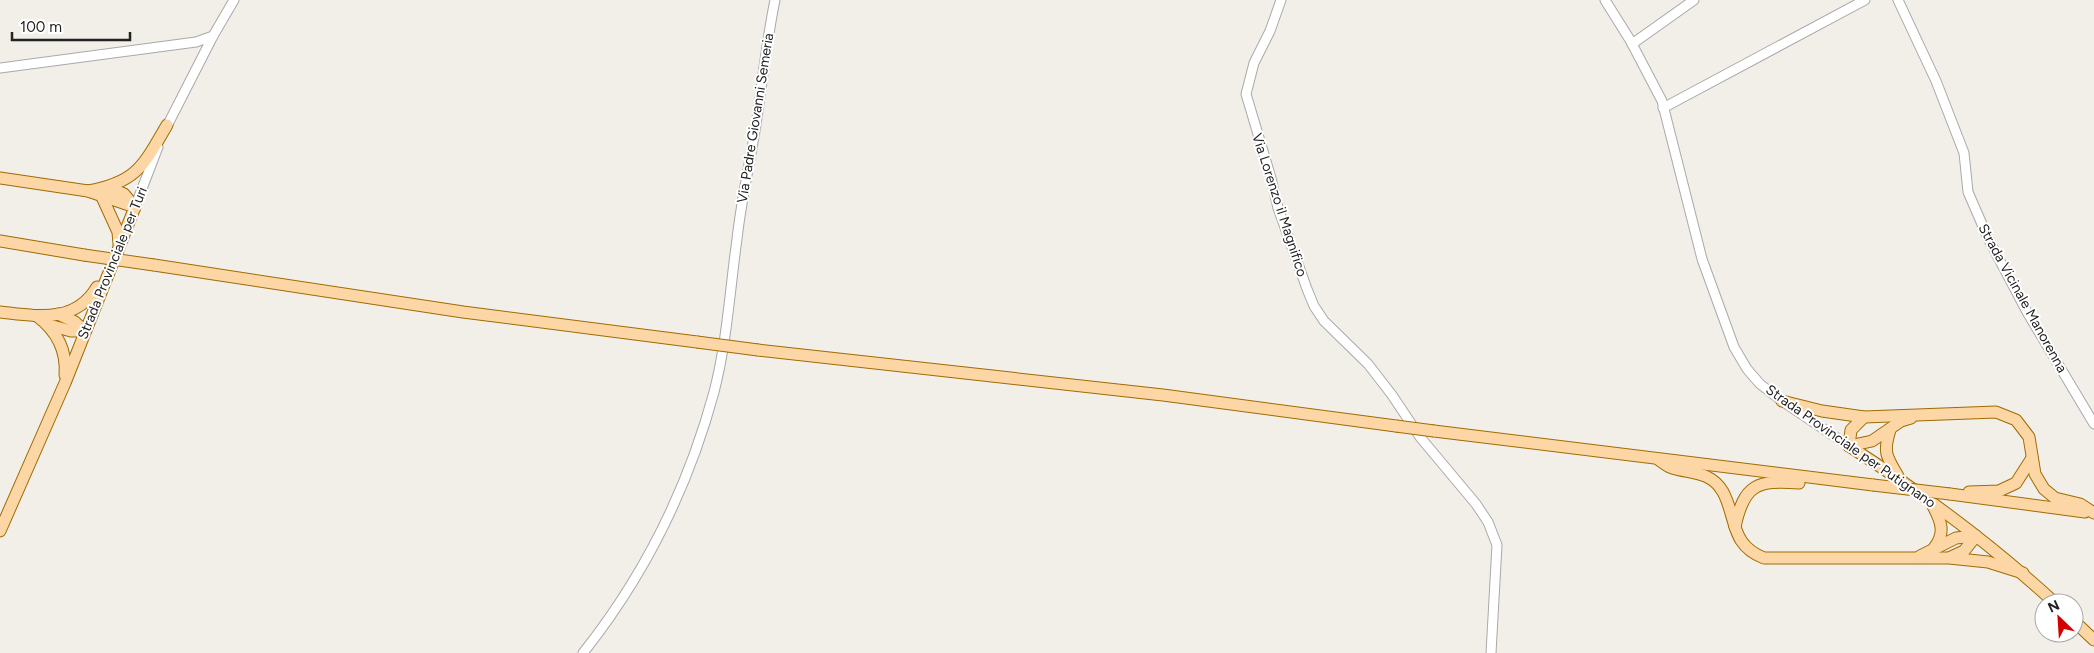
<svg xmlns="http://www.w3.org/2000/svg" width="2094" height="653" font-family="Figtree,sans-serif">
	<rect width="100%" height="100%" fill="#f2efe9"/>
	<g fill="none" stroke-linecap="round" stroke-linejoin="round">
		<g stroke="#a9a9a9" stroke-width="11">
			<g id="minor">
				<path d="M1281 0 1270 31 1254 63 1246 94 1271 178 1278 208 1307 289 1314 306 1324 321 1368 364 1392 395 1420 437 1476 504 1488 522 1497 545 1491 653"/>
				<path d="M1605 0 1630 40 1662 101 1702 259 1734 347 1747 369 1760 384 1782 401 1849 446"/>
				<path d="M1898 0 1936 81 1964 153 1968 192 1988 238 2027 312 2094 424"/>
				<path d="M1632 44 1694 0"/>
				<path d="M0 68 196 42 213 36"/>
				<path d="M1663 108 1865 0"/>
				<path d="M165 130 213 36 234 0"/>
				<path d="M135 207 158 147"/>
				<path d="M583 653C645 575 688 488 714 392 727 342 730 289 737 239 741 202 749 167 755 131 762 87 766 43 775 0"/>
			</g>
		</g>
		<g stroke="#a06b00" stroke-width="13">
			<g id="major">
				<path d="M0 178 88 191 135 207"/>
				<path d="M108 187 124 194 135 207"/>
				<path d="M88 191C137 182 143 166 167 125"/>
				<path d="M102 197 118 232 119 244"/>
				<path d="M0 241 84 255"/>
				<path d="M154 265 463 312 697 342"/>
				<path d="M0 312C37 316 75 324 97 287"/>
				<path d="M58 314 75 322 85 331"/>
				<path d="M37 316C57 331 67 350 65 375"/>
				<path d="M49 325 71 331H85"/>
				<path d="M758 350 1163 395 1396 426"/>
				<path d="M1782 401 1822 411 1864 417 1996 412 2016 420 2029 437 2035 474 2044 489 2055 498 2080 504 2094 513"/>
				<path d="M1890 430C1883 452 1886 456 1898 476"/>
				<path d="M1434 431 1873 485"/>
				<path d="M1849 446C1922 493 1991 544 2055 603"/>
				<path d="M1849 446 1872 441 1901 421 1911 418"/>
				<path d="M1849 446 1851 430 1864 417"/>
				<path d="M1659 460C1663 463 1668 467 1672 468 1692 474 1711 471 1723 492 1737 518 1730 545 1764 558H1949L1988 562 2023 573"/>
				<path d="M1969 492 1999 491 2016 483 2032 458"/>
				<path d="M1950 494 2085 512"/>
				<path d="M1933 506C1941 521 1946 533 1934 548"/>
				<path d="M1735 527C1744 484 1757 480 1799 483"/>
				<path d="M0 531 65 383 135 207"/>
				<path d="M1920 556 1956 538 1976 536"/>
				<path d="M1951 557 1964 551 1976 536"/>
				<path d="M2074 621 2094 640"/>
			</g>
		</g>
		<use href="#minor" stroke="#fff" stroke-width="9"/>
		<use href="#major" stroke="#fcd6a4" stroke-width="11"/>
		<g stroke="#a06b00" stroke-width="13" stroke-linecap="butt">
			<g id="major-bridge">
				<path d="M84 255 154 265"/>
				<path d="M697 342 758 350"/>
				<path d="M1396 426 1434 431"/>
				<path d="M1873 485 1950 494"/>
			</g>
		</g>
		<use href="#major-bridge" stroke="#fcd6a4" stroke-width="11"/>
	</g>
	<g text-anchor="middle" stroke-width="4" stroke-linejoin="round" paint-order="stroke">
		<g font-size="14" fill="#222" stroke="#fff">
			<text transform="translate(755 118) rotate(-81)" y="5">Via Padre Giovanni Semeria</text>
			<text transform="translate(1280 205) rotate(72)" y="5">Via Lorenzo il Magnifico</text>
			<text transform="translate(112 263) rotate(-68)" y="5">Strada Provinciale per Turi</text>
			<text transform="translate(2023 298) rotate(61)" y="5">Strada Vicinale Manorenna</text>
			<text transform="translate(1851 446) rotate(35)" y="5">Strada Provinciale per Putignano</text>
		</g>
	</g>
	<g transform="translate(2059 618) rotate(335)"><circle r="24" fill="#ffffff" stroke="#a7a7a7"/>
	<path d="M0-4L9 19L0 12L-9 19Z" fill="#d40000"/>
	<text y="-8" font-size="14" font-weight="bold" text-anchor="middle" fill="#222222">N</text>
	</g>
	<path d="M12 32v8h118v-8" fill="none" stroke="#222222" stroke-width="2.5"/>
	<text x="20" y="32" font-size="15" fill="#222222" stroke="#ffffff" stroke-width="4" paint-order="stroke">100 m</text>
</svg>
